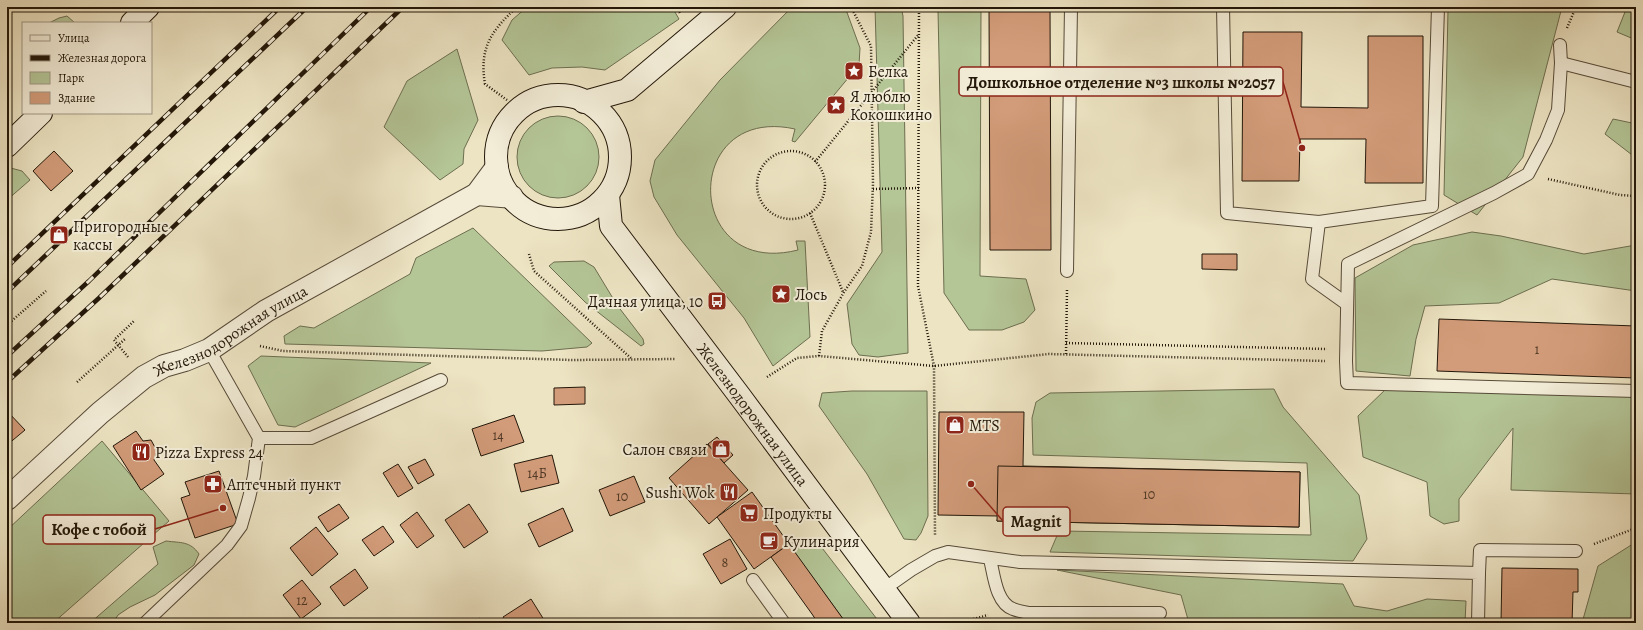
<svg xmlns="http://www.w3.org/2000/svg" width="1643" height="630" font-family="Alegreya,serif">
	<rect width="100%" height="100%" fill="#ede4c3"/>
	<filter id="stains"><feTurbulence type="fractalNoise" baseFrequency=".005" numOctaves="4"/><feColorMatrix values="0 0 0 0 .2 0 0 0 0 .09 0 0 0 0 .02 0 0 0 .5 -.17"/></filter>
	<radialGradient id="worn" r=".72"><stop offset=".6" stop-color="#630" stop-opacity="0"/><stop offset="1" stop-color="#630" stop-opacity=".3"/></radialGradient>
	<g fill="#b4c596" stroke="#6c6e50">
		<path d="M527 7H672L679 19 605 70 582 67 552 68 529 75 502 40 512 20Z"/>
		<path d="M792 7H845L860 48 859 65 795 142 792 141 795 129C681 104 683 279 798 250L796 241H805L810 337 773 366 744 318 677 235 654 197 650 181 655 160 720 80Z"/>
		<path d="M875 7H901L903 16 908 353 878 357 859 355 852 344 847 304 882 252Z"/>
		<path d="M955 7 981 8 980 276 1026 279 1035 310 1024 322 1002 330H969L944 293 938 10Z"/>
		<path d="M1446 7H1562L1523 157 1477 215 1444 195 1448 10Z"/>
		<path d="M1627 7H1636V40L1617 32Z"/>
		<path d="M67 16 75 23H49L59 18Z"/>
		<path d="M457 49 478 120 464 149 463 164 440 180 384 127 407 81Z"/>
		<circle cx="558" cy="157" r="41"/>
		<path d="M1613 119 1632 123 1636 125V158L1605 134Z"/>
		<path d="M7 167 22 171 30 180 7 200Z"/>
		<path d="M473 228 592 343 587 347 542 351 285 344 284 336 300 326 314 328 410 274 416 258Z"/>
		<path d="M1472 232 1501 236 1584 254 1636 245V291L1552 279 1499 303 1425 306 1416 339 1410 376 1356 371 1355 278 1413 245Z"/>
		<path d="M584 261 594 267 617 305 643 339 644 344 641 346 585 302 549 266 554 262Z"/>
		<path d="M261 356 431 363 295 427 278 425 248 366Z"/>
		<path d="M1387 388 1636 396V494L1511 490 1513 428 1459 499V521L1444 524 1430 516 1427 482 1363 457 1358 416Z"/>
		<path d="M1274 389 1283 407 1359 495 1367 539 1353 561 1050 552 1059 531 1311 535 1307 463 1033 455 1032 418 1036 402 1050 393Z"/>
		<path d="M852 391H927L928 516 921 533 916 540 904 539 867 474 819 406 822 393Z"/>
		<path d="M102 441 169 521 53 623H7V530Z"/>
		<path d="M166 541C181 543 190 541 199 554L194 565 155 595 130 607 118 615 113 623H90L158 564 153 547Z"/>
		<path d="M787 542 812 545 819 544 880 623H846Z"/>
		<path d="M1636 542V623H1582L1598 566Z"/>
		<path d="M1057 570 1343 584 1354 606 1387 611 1427 599 1466 601 1465 623H1189L1181 595Z"/>
		<path d="M1022 618 1042 622 1070 618V623H1018Z"/>
	</g>
	<g fill="#d29b79" stroke="#231709">
		<path d="M989 7H1050L1051 250H990Z"/>
		<path d="M1243 32H1302L1301 107 1368 108V36H1423V183H1365L1366 139H1300L1299 181H1242Z"/>
		<path d="M54 151 73 171 51 191 33 171Z"/>
		<path d="M1202 254H1237V270L1202 269Z"/>
		<path d="M1439 319 1636 326V378L1437 371Z"/>
		<path d="M585 387V404L554 405V388Z"/>
		<path d="M7 411 25 430 7 445Z"/>
		<path d="M939 412H1024L1023 466 1300 472 1299 527 997 521 998 516 938 515Z"/>
		<path d="M514 415 524 442 481 456 472 429Z"/>
		<path d="M136 431 143 441 151 440 157 451 154 460 164 474 141 490 113 446Z"/>
		<path d="M717 437 733 455 724 463 708 444Z"/>
		<path d="M707 444 748 490 709 524 669 478Z"/>
		<path d="M552 455 559 483 521 492 514 464Z"/>
		<path d="M425 459 434 475 418 484 408 467Z"/>
		<path d="M398 464 413 488 398 497 383 473Z"/>
		<path d="M998 466 1300 472 1299 527 997 521Z"/>
		<path d="M219 471 238 524 195 538 181 498 190 495 185 482Z"/>
		<path d="M634 476 645 502 610 516 599 490Z"/>
		<path d="M752 492 789 544 754 569 717 517Z"/>
		<path d="M339 504 349 518 328 532 318 517Z"/>
		<path d="M469 504 488 532 464 548 445 520Z"/>
		<path d="M563 508 573 531 539 547 528 524Z"/>
		<path d="M417 512 434 536 417 548 400 525Z"/>
		<path d="M383 526 394 542 374 556 362 540Z"/>
		<path d="M316 527 338 554 312 576 290 548Z"/>
		<path d="M730 539 747 569 721 584 703 554Z"/>
		<path d="M789 544 846 623H818L812 614 771 557Z"/>
		<path d="M1502 568 1578 569V592H1573L1572 623H1501Z"/>
		<path d="M355 569 368 588 344 606 330 587Z"/>
		<path d="M302 580 321 604 301 619 283 595Z"/>
		<path d="M531 599 546 623H507L503 617Z"/>
		<path d="M480 618 483 623H472Z"/>
		<path d="M1080 619 1164 620V623H1080Z"/>
	</g>
	<g fill="none" stroke-linecap="round" stroke-linejoin="round">
		<g stroke="#564a38" stroke-width="14">
			<g id="lane">
				<path d="M1223 7 1227 213 1319 222 1432 206 1438 7"/>
				<path d="M1560 45 1561 63 1558 110 1546 140 1528 174 1494 193 1348 264 1346 361 1347 383 1636 391"/>
				<path d="M1561 63 1636 82"/>
				<path d="M1319 222 1312 279 1347 304"/>
				<path d="M1067 271 1071 7"/>
				<path d="M259 438H311L441 380"/>
				<path d="M990 559C994 575 996 603 1013 609 1018 611 1024 612 1029 613H1160"/>
				<path d="M1479 573 1480 550 1576 551"/>
				<path d="M753 580 784 623"/>
				<path d="M884 589 911 570 935 556 948 552 1020 562 1479 573 1478 623"/>
				<path d="M145 623 227 545 241 526 249 498 254 476 259 438 209 350"/>
			</g>
		</g>
		<g stroke="#564a38" stroke-width="24">
			<g id="street">
				<path d="M477 194 512 197"/>
				<path id="s1" d="M7 499 100 413 144 377 164 366 185 360 209 350 266 311 477 194 497 167"/>
			</g>
		</g>
		<g stroke="#231709" stroke-width="24">
			<g id="secondary">
				<path d="M132 23 148 7"/>
				<circle cx="558" cy="157" r="62"/>
				<path d="M584 102 627 90 725 7"/>
				<path d="M7 146 41 113"/>
				<path id="s2" d="M608 195 611 226 739 395 909 623"/>
			</g>
		</g>
		<g stroke="#231709" stroke-width="2.5" stroke-dasharray="1 2" stroke-linecap="butt">
			<path d="M676 7 680 13"/>
			<path d="M919 7 918 286 934 366 935 535"/>
			<path d="M1567 28 1576 7"/>
			<path d="M507 100 485 84C479 48 491 31 517 7"/>
			<circle cx="791" cy="185" r="34"/>
			<path d="M815 162 919 34"/>
			<path d="M1548 179 1620 195 1636 196"/>
			<path d="M873 189 919 188"/>
			<path d="M810 213 843 292"/>
			<path d="M529 254 534 271 632 359"/>
			<path d="M7 325 46 291"/>
			<path d="M1066 343 1327 349"/>
			<path d="M260 346 283 351 572 360 675 359"/>
			<path d="M1066 354 1067 290"/>
			<path d="M819 356 822 331 844 292 862 266 871 232 873 184 871 46 851 7"/>
			<path d="M128 357 114 340 135 320"/>
			<path d="M767 377 797 358 819 356 934 366 1049 354 1325 361"/>
			<path d="M77 382 125 339"/>
			<path d="M7 415 9 413"/>
			<path d="M1594 544 1636 528"/>
			<path d="M959 623 988 615"/>
		</g>
		<use href="#lane" stroke="#f3edd8" stroke-width="12"/>
		<use href="#street" stroke="#f3edd8" stroke-width="22"/>
		<use href="#secondary" stroke="#f3edd8" stroke-width="22"/>
		<g stroke="#231709" stroke-width="4.5">
			<g id="rail">
				<path d="M7 267 280 7"/>
				<path d="M7 292 307 7"/>
				<path d="M7 356 89 281 371 7"/>
				<path d="M7 382 99 298 403 7"/>
			</g>
		</g>
		<use href="#rail" stroke="#f3edd8" stroke-width="3" stroke-dasharray="9" stroke-linecap="butt"/>
	</g>
	<defs>
		<g id="sight-square" transform="scale(1)"><rect x="-9" y="-9" width="18" height="18" rx="4" fill="#8f2418" stroke="#f3edd8"/><path d="M0-6L1.8-2.2L6-1.7L2.9 1.2L3.7 5.4L0 3.3L-3.7 5.4L-2.9 1.2L-6-1.7L-1.8-2.2Z" fill="#fff"/></g>
		<g id="shop-square" transform="scale(1)"><rect x="-9" y="-9" width="18" height="18" rx="4" fill="#8f2418" stroke="#f3edd8"/><path d="M-5-2.5h2.3a2.7 3.5 0 0 1 5.4 0H5L5.5 6h-11ZM-1.5-2.5h3a1.5 2.3 0 0 0-3 0Z" fill="#fff"/></g>
		<g id="bus-square" transform="scale(1)"><rect x="-9" y="-9" width="18" height="18" rx="4" fill="#8f2418" stroke="#f3edd8"/><path d="M-5-6H5V4H4V6H2V4H-2V6H-4V4H-5ZM-3.5-4V0h7V-4ZM-3.5 1.2v1.5H-2V1.2ZM2 1.2v1.5H3.5V1.2Z" fill="#fff"/></g>
		<g id="restaurant-square" transform="scale(1)"><rect x="-9" y="-9" width="18" height="18" rx="4" fill="#8f2418" stroke="#f3edd8"/><path d="M-5-6h1v4h1v-4h1v4h1v-4h1v5L-1.5 .5V6h-2V.5L-5-1ZM5-6V6H3V1.5H1.5Q1.5-4 5-6Z" fill="#fff"/></g>
		<g id="pharmacy-square" transform="scale(1)"><rect x="-9" y="-9" width="18" height="18" rx="4" fill="#8f2418" stroke="#f3edd8"/><path d="M-2-6h4v4h4v4h-4v4h-4v-4h-4v-4h4Z" fill="#fff"/></g>
		<g id="supermarket-square" transform="scale(1)"><rect x="-9" y="-9" width="18" height="18" rx="4" fill="#8f2418" stroke="#f3edd8"/><path d="M-6-5.5h2.5l.6 2H6L4.5 2H-2.5L-4.4-4H-6ZM-1.5 3.2a1.3 1.3 0 1 0 .1 0ZM3 3.2a1.3 1.3 0 1 0 .1 0Z" fill="#fff"/></g>
		<g id="cafe-square" transform="scale(1)"><rect x="-9" y="-9" width="18" height="18" rx="4" fill="#8f2418" stroke="#f3edd8"/><path d="M-5.5-4.5H6V0H3Q3 3.5 0 3.5H-2.5Q-5.5 3.5-5.5 0ZM3-3.2v2h1.7v-2ZM-6 4.5H4V6H-6Z" fill="#fff"/></g>
	</defs>
	<g fill-rule="evenodd">
		<use href="#sight-square" x="854" y="71"/>
		<use href="#sight-square" x="836" y="105"/>
		<use href="#shop-square" x="59" y="235"/>
		<use href="#sight-square" x="781" y="294"/>
		<use href="#bus-square" x="717" y="301"/>
		<use href="#shop-square" x="955" y="425"/>
		<use href="#shop-square" x="721" y="449"/>
		<use href="#restaurant-square" x="141" y="452"/>
		<use href="#pharmacy-square" x="213" y="484"/>
		<use href="#restaurant-square" x="729" y="492"/>
		<use href="#supermarket-square" x="749" y="513"/>
		<use href="#cafe-square" x="769" y="541"/>
	</g>
	<g text-anchor="middle" stroke-width="4" stroke-linejoin="round" paint-order="stroke">
		<g font-size="14" fill="#4f3825">
			<text x="1537" y="354">1</text>
			<text x="498" y="440">14</text>
			<text x="537" y="478">14Б</text>
			<text x="1149" y="499">10</text>
			<text x="622" y="501">10</text>
			<text x="725" y="567">8</text>
			<text x="302" y="605">12</text>
		</g>
		<g font-size="16" fill="#231709" stroke="#f3edd8" text-anchor="start">
			<text x="868" y="77">Белка</text>
			<text x="850" y="102">Я люблю<tspan x="850" dy="18">Кокошкино</tspan></text>
			<text x="73" y="232">Пригородные<tspan x="73" dy="18">кассы</tspan></text>
			<text x="795" y="300">Лось</text>
			<text x="703" y="307" text-anchor="end">Дачная улица, 10</text>
			<text x="969" y="431">MTS</text>
			<text x="707" y="455" text-anchor="end">Салон связи</text>
			<text x="155" y="458">Pizza Express 24</text>
			<text x="227" y="490">Аптечный пункт</text>
			<text x="715" y="498" text-anchor="end">Sushi Wok</text>
			<text x="763" y="519">Продукты</text>
			<text x="783" y="547">Кулинария</text>
		</g>
		<g font-size="16" fill="#231709" stroke="#f3edd8">
			<text dy="6" stroke="none"><textPath href="#s1" startOffset="282">Железнодорожная улица</textPath></text>
			<text dy="6" stroke="none"><textPath href="#s2" startOffset="267">Железнодорожная улица</textPath></text>
		</g>
	</g>
	<path fill="none" stroke="#8f2418" stroke-width="1.5" d="M1302 148L1283 82M971 484L1003 521M223 508L155 529"/>
	<g fill="#8f2418" stroke="#f3edd8" stroke-width="1.5">
		<circle cx="1302" cy="148" r="4"/>
		<circle cx="971" cy="484" r="4"/>
		<circle cx="223" cy="508" r="4"/>
	</g>
	<g fill="#f3edd8" stroke="#8f2418" stroke-width="1.5">
		<rect x="959" y="67" width="324" height="29" rx="4"/>
		<rect x="1003" y="507" width="67" height="29" rx="4"/>
		<rect x="43" y="515" width="112" height="29" rx="4"/>
	</g>
	<g font-size="17" text-anchor="middle" font-weight="bold" fill="#231709">
		<text x="1121" y="88">Дошкольное отделение №3 школы №2057</text>
		<text x="1036" y="527">Magnit</text>
		<text x="99" y="535">Кофе с тобой</text>
	</g>
	<rect width="1643" height="630" fill="none" stroke="#ede4c3" stroke-width="24"/>
	<rect x="8" y="8" width="1627" height="614" fill="none" stroke="#231709" stroke-width="2"/>
	<rect x="12" y="12" width="1619" height="606" fill="none" stroke="#231709"/>
	<rect x="22" y="22" width="130" height="92" fill="#f3edd8" stroke="#a09785"/>
	<rect x="30" y="35" width="20" height="6" fill="#f3edd8" stroke="#a09785"/>
	<text x="58" y="42" font-size="12" fill="#231709">Улица</text>
	<rect x="30" y="55" width="20" height="6" fill="#231709" stroke="#a09785"/>
	<text x="58" y="62" font-size="12" fill="#231709">Железная дорога</text>
	<rect x="30" y="72" width="20" height="12" fill="#b4c596" stroke="#a09785"/>
	<text x="58" y="82" font-size="12" fill="#231709">Парк</text>
	<rect x="30" y="92" width="20" height="12" fill="#d29b79" stroke="#a09785"/>
	<text x="58" y="102" font-size="12" fill="#231709">Здание</text>
	<rect width="100%" height="100%" filter="url(#stains)"/>
	<rect width="100%" height="100%" fill="url(#worn)"/>
</svg>
